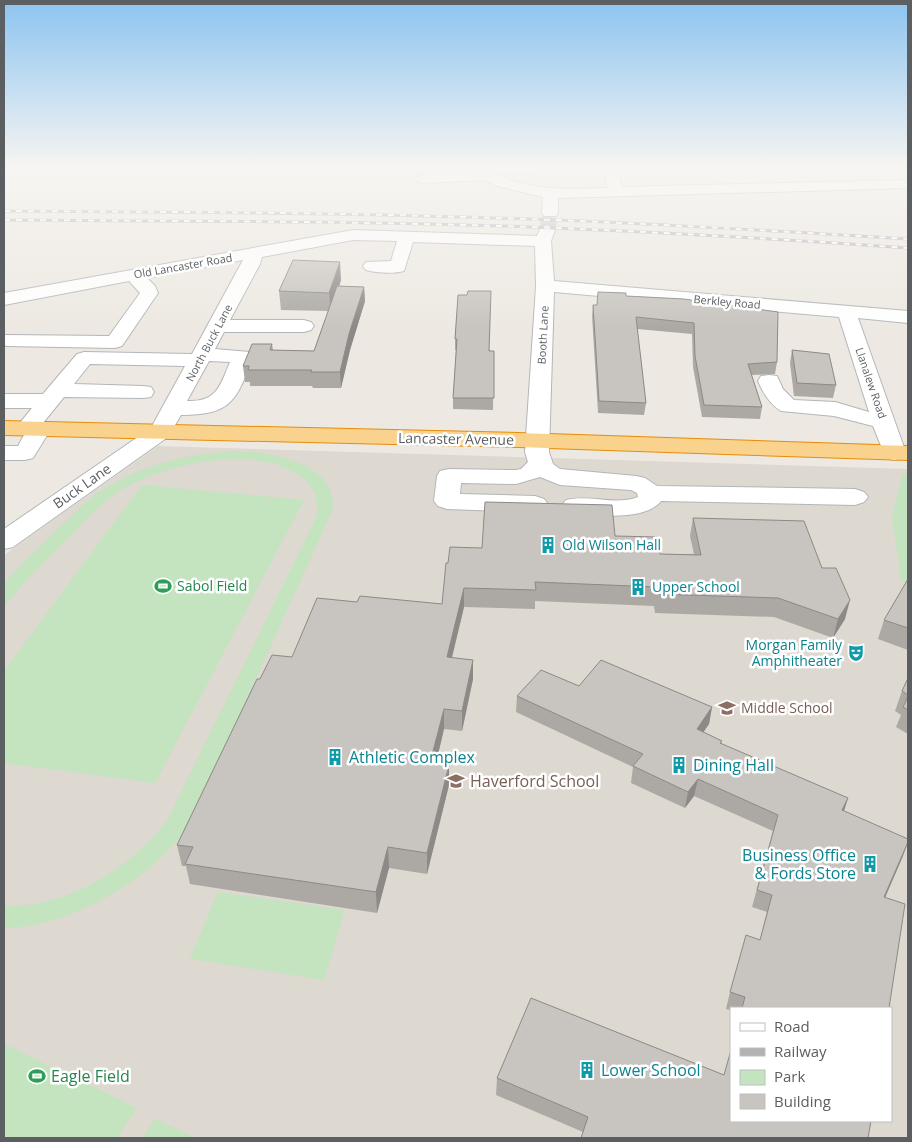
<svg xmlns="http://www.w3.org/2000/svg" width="912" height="1142" font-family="'Open Sans',sans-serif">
	<rect width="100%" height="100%" fill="#ede9e2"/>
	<path fill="#ddd8d0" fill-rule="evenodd" d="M158 446 908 469V1138H4V555ZM731 1008H891V1121H731Z"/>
	<g fill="#c3e4bf">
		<path d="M236 451C270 452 337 462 333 509L193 817C188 825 183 835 176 842 137 887 64 928 4 928V906C69 907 127 871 167 821L316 518C321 494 310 480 290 470 241 445 155 466 112 496 97 506 84 522 71 535 48 559 23 581 4 608V583C22 564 42 545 61 526 74 514 86 500 101 491 141 465 190 453 236 451Z"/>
		<path d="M903 474H908V583L901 580 892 516Z"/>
		<path d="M142 485 304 500 155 783 4 763V671Z"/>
		<path d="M218 892 345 910 324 980 190 959Z"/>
		<path d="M4 1044 137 1108 117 1138H4Z"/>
		<path d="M155 1119 196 1138H142Z"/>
	</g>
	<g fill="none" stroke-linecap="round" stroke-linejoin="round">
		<path stroke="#c8c6c2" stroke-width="16" stroke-dasharray="16 8" stroke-linecap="butt" d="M547 230 550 217"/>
		<g stroke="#b3b6b9" stroke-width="2">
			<g id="minor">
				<path d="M468 168H538L537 172 532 173 494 172C529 192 568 189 608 188L603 168H617L622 187 908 180V188L558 198V213L556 216H544L542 213 543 197 497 186 485 180 423 183 418 182 416 179 418 176 423 175 471 172Z"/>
				<path d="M547 225 553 227 555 230 551 241 554 281 908 311V323L858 318 906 453 902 458 894 460 886 458 873 426 834 416 781 411C770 404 763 393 758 381L761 376 769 375 777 376 783 389 794 400 835 402 869 412 839 317 554 292 549 452 553 464 560 469 636 476 645 478 657 486 855 489 864 492 868 497 864 502 855 505 661 501C645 522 589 516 566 510L562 505 566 500C589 494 615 506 638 497L637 493 631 490 560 485 540 477 516 484 461 483 460 494 535 496 544 499 548 504 544 509 535 512 447 509 438 506 434 501 437 476 440 471 449 469 516 470 521 469 528 462 525 452 536 286 535 246 413 242 404 271C393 274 377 273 366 270L363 266 366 262 391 261 397 241 353 240 262 257 260 264 230 320H304L311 322 314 326 311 330 304 332H224L215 349 250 352 253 356C237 400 232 415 181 415L168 437 13 547 4 549V529L151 428 185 366 90 364 74 384 143 386 151 387 154 392 151 397 143 398 64 397 43 423 48 424 51 429 33 458 25 460H4V446H18L24 435 18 434 15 429 32 408H4V394H43L77 354 84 352 192 354 243 260 147 278 155 286 158 293 122 346 115 348 7 346 4 345V335L109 336 140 293 129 281 4 305V293L353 230 537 236 541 227ZM209 361 230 362C220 386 217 402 187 401Z"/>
			</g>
		</g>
		<g stroke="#e78c08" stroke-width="2">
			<path id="highway" d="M4 421 518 433 908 446V460L518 447 4 435Z"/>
		</g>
		<use href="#minor" fill="#fff" fill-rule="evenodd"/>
		<use href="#highway" fill="#f9d38d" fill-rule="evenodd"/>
		<g stroke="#b1b2b2" stroke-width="3">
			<g id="rail">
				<path d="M4 211C157 212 310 212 463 217 612 221 760 230 908 239"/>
				<path d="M4 220C180 221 356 221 531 227 657 232 783 239 908 248"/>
			</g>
		</g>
		<use href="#rail" stroke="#fff" stroke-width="2" stroke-dasharray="6" stroke-linecap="butt"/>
	</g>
	<g fill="#aca9a4">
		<path d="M341 280 339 286 364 287 365 301 350 350 341 388H313L312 386H250V382H245L243 366 272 344 273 350 314 351 328 311 281 310 279 291Z"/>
		<path d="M458 295 490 351H494L493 410 453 409V398L456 350H455V339Z"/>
		<path d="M626 296 684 299 777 362 775 374 751 375 762 407 760 419 702 417 693 367 692 334 637 329 646 403 644 415 598 413 592 316 593 305H597Z"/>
		<path d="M792 350 836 385 833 398 794 396 790 363Z"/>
		<path d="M693 518 822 568 845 619 833 638 774 617 655 613 654 606 535 601V609L464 607 452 658 473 660V679L462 731 444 729 436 764 449 785 427 874 389 868 377 913 190 884 186 866H182L177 845 260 679 292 657 357 602 442 604 448 563 482 548 615 536 660 554H694L690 536Z"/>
		<path d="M908 579V650L878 639 884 620Z"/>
		<path d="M908 678V734L896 727 901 715 895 711 902 691Z"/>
		<path d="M517 696 712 707 709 724 703 732 722 741 721 744 848 798 844 811 903 856 885 897 889 1008H731V1010L726 1009 730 992 760 940 767 912 752 907 773 831 694 796 685 808 631 783 633 767 516 712Z"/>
		<path d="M724 1075 731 1121 583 1132 496 1095 497 1078Z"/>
	</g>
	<g fill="#8c8986">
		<path d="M340 262 341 280 331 311 329 293Z"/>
		<path d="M364 287 365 301 350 350 341 388 340 372 349 334Z"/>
		<path d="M464 588V607L447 677V657Z"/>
		<path d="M850 600 845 619 833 638 838 619Z"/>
		<path d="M473 660V679L462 731V711Z"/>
		<path d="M712 707 709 724 694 746 697 729Z"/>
		<path d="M444 709V729L431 783 430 763Z"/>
		<path d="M449 765V785L427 874V853Z"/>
		<path d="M698 779 694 796 685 808 688 792Z"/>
		<path d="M848 798 843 814 842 810Z"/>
		<path d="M908 842 903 856 878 914 884 897Z"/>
		<path d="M388 847 389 868 377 913 376 892Z"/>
	</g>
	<g fill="#c8c4bf" stroke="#8c8986">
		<path d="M293 260 340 262 329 293 279 291Z"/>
		<path d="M337 286 364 287 349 334 340 372H311L312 370H248L249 366H243L252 344H272L270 350 314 351Z"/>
		<path d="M468 291H491L489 351H494V398H453L457 339H455L458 295H467Z"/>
		<path d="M598 292 626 293V296L684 299 778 312 777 362 748 364 762 407 704 405 695 356 694 323 636 317 646 403 599 401 593 305H597Z"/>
		<path d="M792 350 829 354 836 385 797 383Z"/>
		<path d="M485 502 612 505 615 536 657 537 660 554 701 555 693 518 804 521 822 568H836L850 600 838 619 778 598 658 594 656 587 535 582 536 590 464 588 447 657 473 660 462 711 444 709 430 763 449 765 427 853 388 847 376 892 185 864 193 847 177 845 257 679H260L272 655 292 657 317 598 357 602 360 596 442 604 446 563H448L450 547 482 548Z"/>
		<path d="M908 579V628L884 620Z"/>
		<path d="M601 660 712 707 697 729 722 741 720 743 848 798 842 810 908 839V842L884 897 905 904 889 1008H742L745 997 730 992 746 935 760 940 772 895 757 890 778 815 698 779 688 792 633 766 643 754 517 696 541 670 579 686Z"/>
		<path d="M908 678V695L902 691Z"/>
		<path d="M908 697V710L903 707Z"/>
		<path d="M531 998 724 1075 731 1050V1121H871L868 1138H581L588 1117 497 1078Z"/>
	</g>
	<linearGradient id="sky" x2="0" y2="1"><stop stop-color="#8cc4f0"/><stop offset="0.51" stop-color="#f7f5f2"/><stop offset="1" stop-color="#f7f5f2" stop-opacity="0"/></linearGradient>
	<rect width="912" height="328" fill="url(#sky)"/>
	<defs>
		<g id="building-bare" transform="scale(1.35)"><path d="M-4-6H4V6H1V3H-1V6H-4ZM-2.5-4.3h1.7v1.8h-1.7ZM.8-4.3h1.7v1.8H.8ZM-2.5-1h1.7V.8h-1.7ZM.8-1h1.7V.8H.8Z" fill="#0f9aa8" stroke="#fff" stroke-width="2.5" paint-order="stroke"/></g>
		<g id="stadium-bare" transform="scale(1.35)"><path d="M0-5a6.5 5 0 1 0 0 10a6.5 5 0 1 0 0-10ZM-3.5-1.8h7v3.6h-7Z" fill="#2e9e5b" stroke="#fff" stroke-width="2.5" paint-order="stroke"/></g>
		<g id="theatre-bare" transform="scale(1.35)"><path d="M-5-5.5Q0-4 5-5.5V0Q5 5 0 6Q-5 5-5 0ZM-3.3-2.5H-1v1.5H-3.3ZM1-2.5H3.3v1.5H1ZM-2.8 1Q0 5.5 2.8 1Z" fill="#0f9aa8" stroke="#fff" stroke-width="2.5" paint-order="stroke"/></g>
		<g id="school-bare" transform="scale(1.35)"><path d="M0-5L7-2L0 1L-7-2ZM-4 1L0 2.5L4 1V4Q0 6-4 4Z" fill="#8d6e63" stroke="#fff" stroke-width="2.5" paint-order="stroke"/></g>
	</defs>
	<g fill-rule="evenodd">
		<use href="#building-bare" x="548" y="545"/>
		<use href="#stadium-bare" x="163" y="586"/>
		<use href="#building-bare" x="638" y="587"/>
		<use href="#theatre-bare" x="856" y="653"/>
		<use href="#school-bare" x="727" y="708"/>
		<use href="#building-bare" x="335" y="757"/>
		<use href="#building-bare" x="679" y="765"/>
		<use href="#school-bare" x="456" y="781"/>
		<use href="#building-bare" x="870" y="864"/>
		<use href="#building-bare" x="587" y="1070"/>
		<use href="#stadium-bare" x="37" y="1076"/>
	</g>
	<g text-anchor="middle" stroke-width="5" stroke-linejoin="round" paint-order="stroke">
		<g font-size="11" fill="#5b5f62" stroke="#fff">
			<text transform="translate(183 266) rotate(-10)" y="4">Old Lancaster Road</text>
			<text transform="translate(727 302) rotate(5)" y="4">Berkley Road</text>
			<text transform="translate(543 335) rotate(-87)" y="4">Booth Lane</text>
			<text transform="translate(209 343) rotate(-62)" y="4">North Buck Lane</text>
			<text transform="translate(871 383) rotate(71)" y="4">Llanalew Road</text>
		</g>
		<g font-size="14" fill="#5b5f62" stroke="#fff">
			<text transform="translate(456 439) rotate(1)" y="5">Lancaster Avenue</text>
			<text transform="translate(82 486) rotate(-35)" y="5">Buck Lane</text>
		</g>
		<g font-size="14" fill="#0d838f" stroke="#fff" text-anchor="start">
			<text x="562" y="550">Old Wilson Hall</text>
			<text x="652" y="592">Upper School</text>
			<text x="842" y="650" text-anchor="end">Morgan Family<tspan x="842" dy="16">Amphitheater</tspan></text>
		</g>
		<g font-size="14" fill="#27864d" stroke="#fff" text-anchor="start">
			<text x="177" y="591">Sabol Field</text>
		</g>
		<g font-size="14" fill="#785e54" stroke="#fff" text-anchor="start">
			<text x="741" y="713">Middle School</text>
		</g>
		<g font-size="16" fill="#0d838f" stroke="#fff" text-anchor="start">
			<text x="349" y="763">Athletic Complex</text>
			<text x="693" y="771">Dining Hall</text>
			<text x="856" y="861" text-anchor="end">Business Office<tspan x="856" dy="18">&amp; Fords Store</tspan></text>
			<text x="601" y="1076">Lower School</text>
		</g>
		<g font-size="16" fill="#785e54" stroke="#fff" text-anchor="start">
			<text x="470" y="787">Haverford School</text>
		</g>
		<g font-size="16" fill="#27864d" stroke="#fff" text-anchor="start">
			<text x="51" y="1082">Eagle Field</text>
		</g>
	</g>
	<rect width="912" height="1142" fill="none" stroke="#5b5f62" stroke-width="10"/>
	<rect x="730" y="1007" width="162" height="115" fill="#ffffff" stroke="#bdbfc0"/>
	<rect x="740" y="1023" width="25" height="8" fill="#ffffff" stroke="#bdbfc0"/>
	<text x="774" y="1032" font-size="15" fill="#5b5f62">Road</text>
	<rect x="740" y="1048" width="25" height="8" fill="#b1b2b2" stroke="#bdbfc0"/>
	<text x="774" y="1057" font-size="15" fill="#5b5f62">Railway</text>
	<rect x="740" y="1070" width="25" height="15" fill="#c3e4bf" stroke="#bdbfc0"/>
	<text x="774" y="1082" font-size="15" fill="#5b5f62">Park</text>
	<rect x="740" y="1094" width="25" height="15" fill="#c8c4bf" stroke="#bdbfc0"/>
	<text x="774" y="1107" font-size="15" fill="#5b5f62">Building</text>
</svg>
